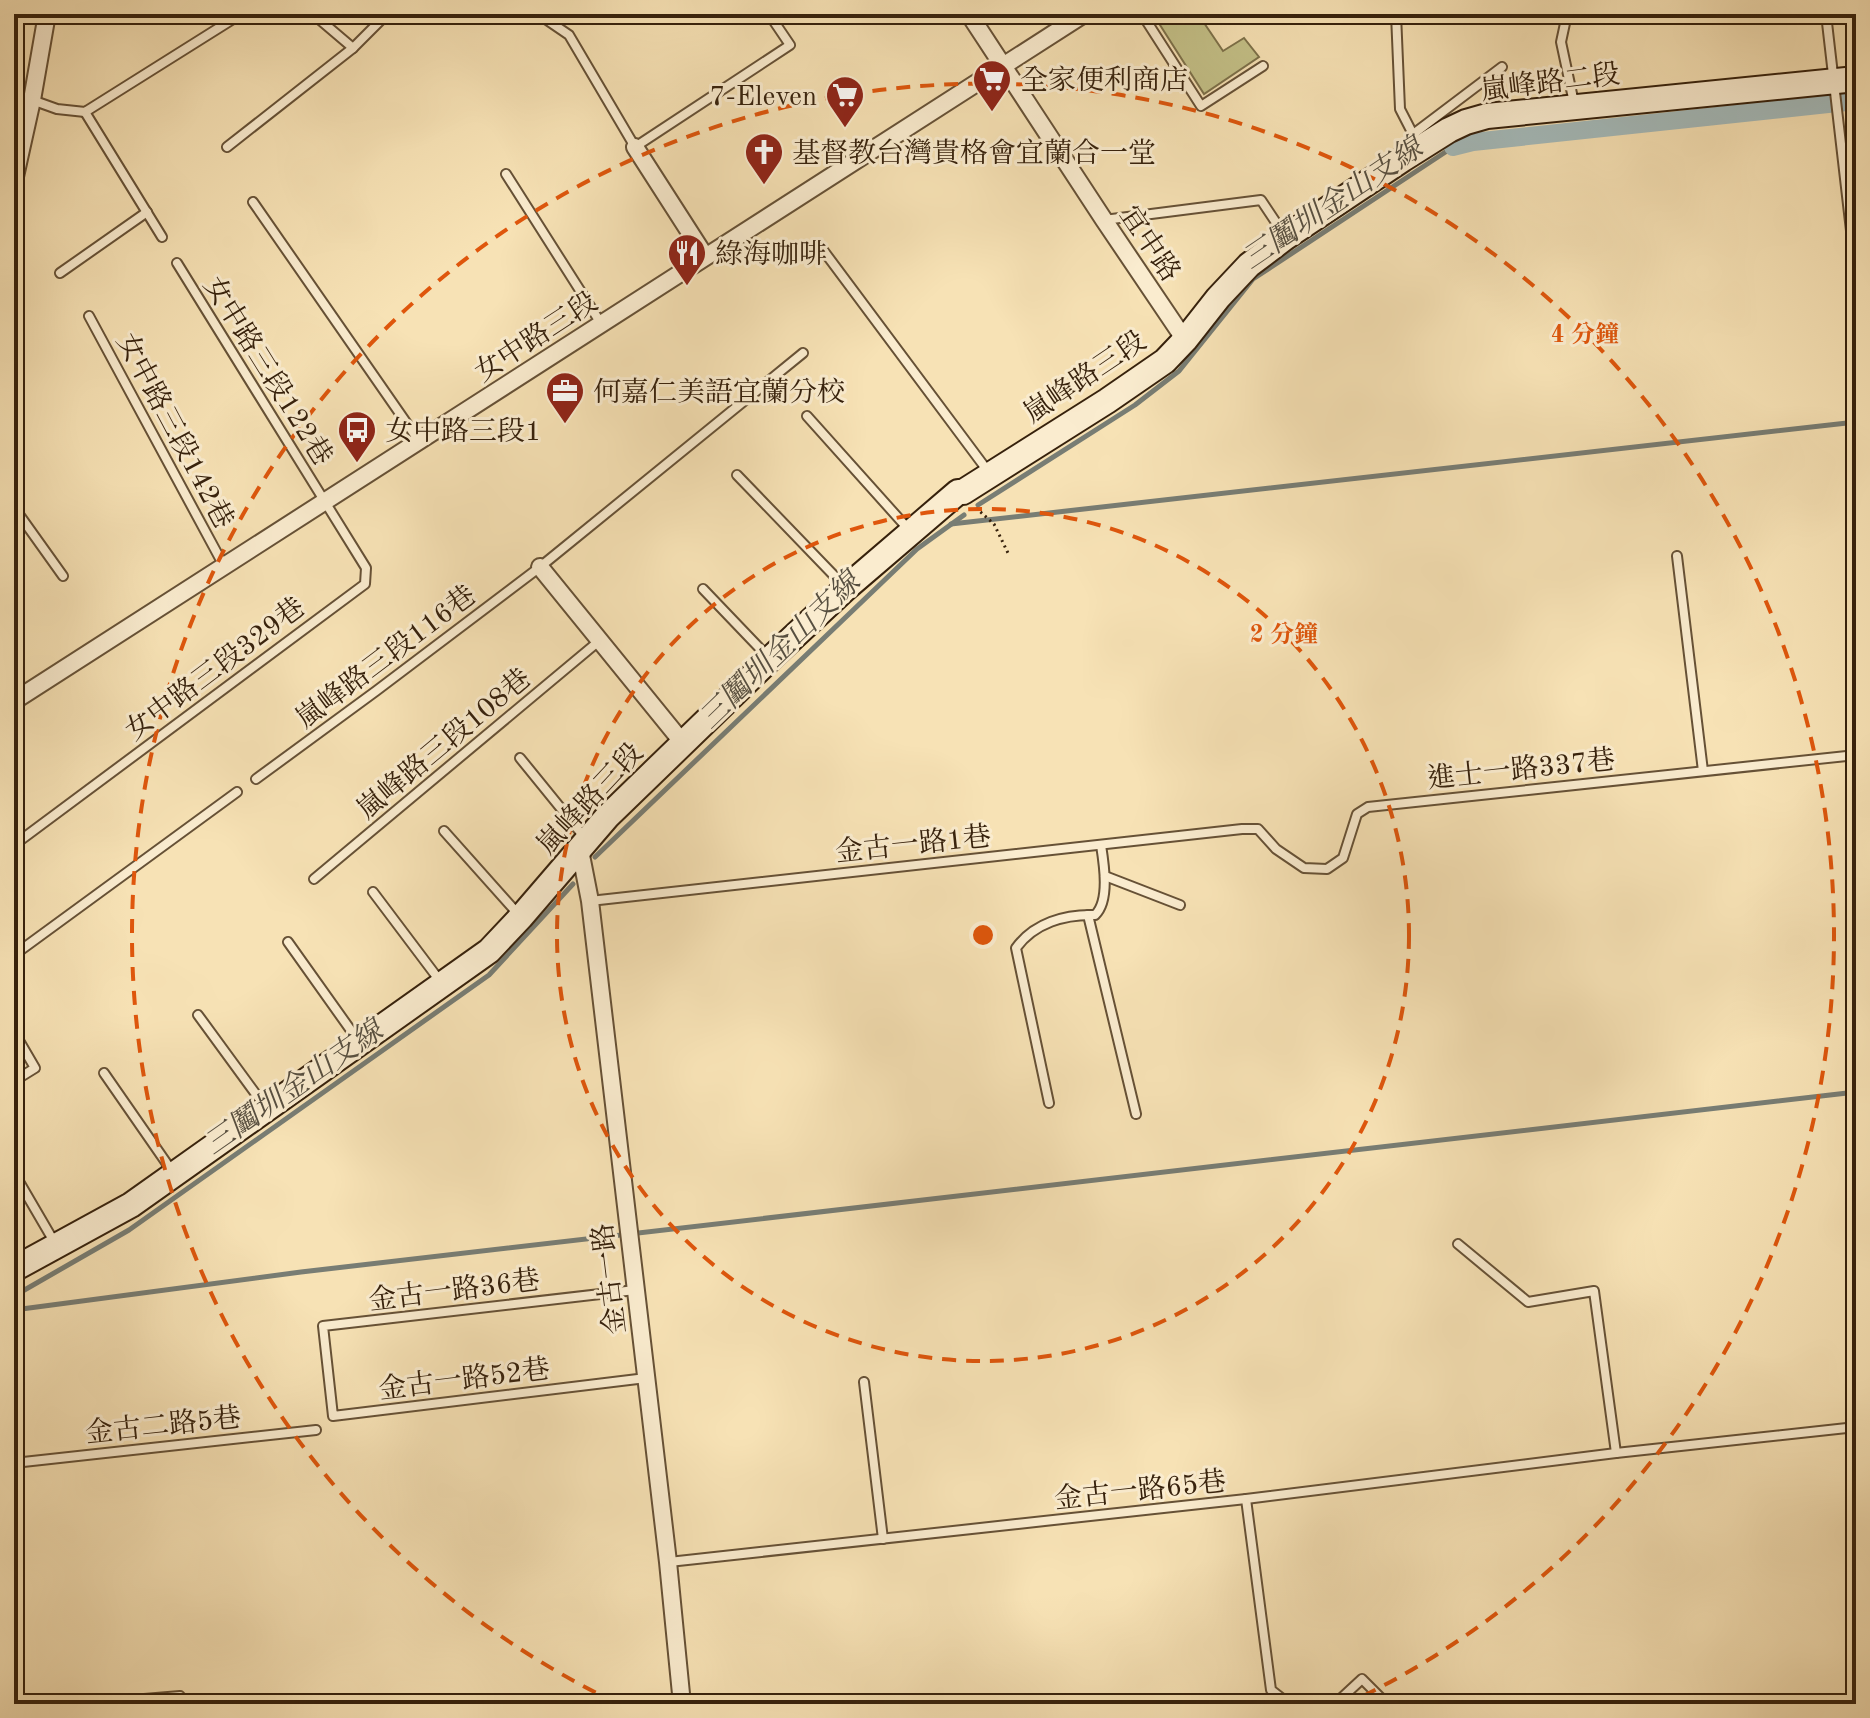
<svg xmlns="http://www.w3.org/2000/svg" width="1870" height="1718" font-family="'Old Standard TT','Noto Serif TC',serif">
	<rect width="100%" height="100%" fill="#f7e2b5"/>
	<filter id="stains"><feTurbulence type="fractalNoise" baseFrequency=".0025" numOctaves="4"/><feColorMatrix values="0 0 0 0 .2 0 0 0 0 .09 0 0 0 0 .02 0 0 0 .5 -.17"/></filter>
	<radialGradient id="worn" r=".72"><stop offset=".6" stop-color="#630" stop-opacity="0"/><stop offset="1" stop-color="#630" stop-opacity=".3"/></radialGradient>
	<path fill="#c4c188" stroke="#7d714a" stroke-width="2" d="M1153 14H1198L1223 51 1244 38 1259 57 1204 94Z"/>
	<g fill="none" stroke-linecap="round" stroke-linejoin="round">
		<g stroke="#787d74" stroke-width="5">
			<path d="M978 505 1135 405 1179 371 1253 279 1453 147"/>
			<path d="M951 524 1856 422"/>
			<path d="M595 857 917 549 964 515"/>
			<path d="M14 1296 129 1230 489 975 573 884"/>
			<path d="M14 1310 301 1272 1856 1092"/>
		</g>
		<path stroke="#a4baba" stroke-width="18" d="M1453 147 1473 142 1856 101"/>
		<g stroke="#665136" stroke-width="12">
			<g id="lane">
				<path d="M313 14 353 48"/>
				<path d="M532 14 547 20 569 35 635 147 790 45 769 14"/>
				<path d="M1142 14 1201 106 1263 66"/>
				<path d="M1396 14 1400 109 1418 144"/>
				<path d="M1567 14 1561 42 1574 103"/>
				<path d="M1826 14 1856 274"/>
				<path d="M32 100 57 109 85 112 241 14"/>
				<path d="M85 112 162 237"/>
				<path d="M1412 135 1502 67"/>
				<path d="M227 147 353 48 387 14"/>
				<path d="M506 174 602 325"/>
				<path d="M253 202 419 441"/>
				<path d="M1104 220 1261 200 1283 233"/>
				<path d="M823 250 990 474"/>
				<path d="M60 273 147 212"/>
				<path d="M89 316 224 566"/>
				<path d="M807 416 910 531"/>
				<path d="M737 475 845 587"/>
				<path d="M14 512 18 513 63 576"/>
				<path d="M1677 556 1703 771"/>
				<path d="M703 589 769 658"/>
				<path d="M520 758 585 838"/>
				<path d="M256 779 376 691 540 567 803 353"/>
				<path d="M444 831 518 914"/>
				<path d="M14 845 365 584 366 568 177 263"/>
				<path d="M1105 876 1180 905"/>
				<path d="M314 879 599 641"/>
				<path d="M373 892 440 981"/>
				<path d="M590 901 1242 829H1258L1276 849 1304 868 1327 869 1343 858 1357 814 1368 807 1856 755"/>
				<path d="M1088 915 1136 1114"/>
				<path d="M288 942 357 1039"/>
				<path d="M14 955 237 792"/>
				<path d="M198 1015 266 1108"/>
				<path d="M14 1032 35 1068 14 1081"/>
				<path d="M104 1073 172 1171"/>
				<path d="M1049 1103 1016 948C1034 923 1065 914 1095 915 1110 901 1104 864 1101 845"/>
				<path d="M14 1173 56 1245"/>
				<path d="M1458 1244 1528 1302 1594 1291 1616 1453"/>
				<path d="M635 1290 323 1326 333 1416 646 1378"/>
				<path d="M864 1382 883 1539"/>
				<path d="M14 1463 316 1430"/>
				<path d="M1246 1499 1271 1690 1289 1704"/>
				<path d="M669 1562 1246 1499 1616 1453 1856 1427"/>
				<path d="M84 1704 180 1696"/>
				<path d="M1335 1704 1362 1679 1387 1704"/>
			</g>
		</g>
		<g stroke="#665136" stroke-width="20">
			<g id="street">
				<path d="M969 14 1104 220 1185 340"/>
				<path d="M635 147 705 256"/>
				<path d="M14 181 32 100 47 14"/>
				<path d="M540 567 683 743"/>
				<path d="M14 701 1084 14"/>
				<path d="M580 850 590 901 668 1562 682 1704"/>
				<path d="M14 1692 15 1704"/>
			</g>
		</g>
		<g stroke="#36210c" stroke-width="28">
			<path id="secondary" d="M14 1269 131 1205 489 951 521 917 607 817 770 659 846 588 958 492H963L1107 401 1165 361 1185 340 1218 298 1249 265 1286 237 1403 159 1449 130 1466 122 1487 116 1856 79"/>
		</g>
		<path stroke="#36210c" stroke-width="3" stroke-dasharray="2 4" stroke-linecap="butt" d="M976 508 994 524 1008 553"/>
		<use href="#lane" stroke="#faeccf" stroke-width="8"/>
		<use href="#street" stroke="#faeccf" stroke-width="16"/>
		<use href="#secondary" stroke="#faeccf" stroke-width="24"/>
	</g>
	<g fill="none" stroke="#df560c" stroke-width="4" stroke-dasharray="14 10">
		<circle cx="983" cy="935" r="426"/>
		<path d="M617 1703A851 851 0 1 1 1349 1703"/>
	</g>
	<defs>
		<g id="supermarket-pin" transform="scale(2)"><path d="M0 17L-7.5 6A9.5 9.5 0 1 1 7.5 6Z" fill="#8f2418" stroke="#faeccf"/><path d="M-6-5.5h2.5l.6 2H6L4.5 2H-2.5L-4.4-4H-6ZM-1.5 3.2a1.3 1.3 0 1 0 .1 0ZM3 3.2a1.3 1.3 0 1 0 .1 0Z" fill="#fff"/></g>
		<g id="church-pin" transform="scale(2)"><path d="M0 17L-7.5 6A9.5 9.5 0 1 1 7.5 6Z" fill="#8f2418" stroke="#faeccf"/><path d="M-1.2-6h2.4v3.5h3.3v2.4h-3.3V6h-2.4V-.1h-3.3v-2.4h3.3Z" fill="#fff"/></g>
		<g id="restaurant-pin" transform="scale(2)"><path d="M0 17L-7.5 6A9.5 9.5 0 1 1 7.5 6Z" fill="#8f2418" stroke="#faeccf"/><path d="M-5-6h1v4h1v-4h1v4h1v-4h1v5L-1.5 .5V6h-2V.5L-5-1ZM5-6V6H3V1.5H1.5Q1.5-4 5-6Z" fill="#fff"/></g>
		<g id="office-pin" transform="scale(2)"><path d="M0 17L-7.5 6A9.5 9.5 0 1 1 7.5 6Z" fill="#8f2418" stroke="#faeccf"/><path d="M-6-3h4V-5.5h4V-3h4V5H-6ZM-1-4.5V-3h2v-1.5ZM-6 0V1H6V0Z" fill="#fff"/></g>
		<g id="bus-pin" transform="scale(2)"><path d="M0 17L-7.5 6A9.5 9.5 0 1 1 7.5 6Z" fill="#8f2418" stroke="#faeccf"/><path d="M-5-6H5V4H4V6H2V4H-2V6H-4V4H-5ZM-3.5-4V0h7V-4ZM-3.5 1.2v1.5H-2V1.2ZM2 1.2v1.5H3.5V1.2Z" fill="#fff"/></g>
	</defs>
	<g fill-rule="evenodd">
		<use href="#supermarket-pin" x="992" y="79"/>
		<use href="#supermarket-pin" x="845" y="95"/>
		<use href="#church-pin" x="764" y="152"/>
		<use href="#restaurant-pin" x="687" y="253"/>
		<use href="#office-pin" x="565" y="391"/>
		<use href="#bus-pin" x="357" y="430"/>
	</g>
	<g text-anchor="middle" stroke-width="6" stroke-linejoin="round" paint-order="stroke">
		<g font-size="28" fill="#36210c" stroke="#faeccf" text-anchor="start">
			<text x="1020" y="89">全家便利商店</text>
			<text x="817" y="105" text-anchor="end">7-Eleven</text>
			<text x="792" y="162">基督教台灣貴格會宜蘭合一堂</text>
			<text x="715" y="263">綠海咖啡</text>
			<text x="593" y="401">何嘉仁美語宜蘭分校</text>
			<text x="385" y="440">女中路三段1</text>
		</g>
		<g font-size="28" fill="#36210c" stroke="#faeccf">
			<text transform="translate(1550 81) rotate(-7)" y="10">嵐峰路二段</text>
			<text transform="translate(1151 243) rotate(56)" y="10">宜中路</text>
			<text transform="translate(535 336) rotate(-33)" y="10">女中路三段</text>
			<text transform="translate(269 370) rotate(58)" y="10">女中路三段122巷</text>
			<text transform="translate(1084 376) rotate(-34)" y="10">嵐峰路三段</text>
			<text transform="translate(176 430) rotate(62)" y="10">女中路三段142巷</text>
			<text transform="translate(385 656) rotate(-37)" y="10">嵐峰路三段116巷</text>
			<text transform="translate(214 668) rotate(-37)" y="10">女中路三段329巷</text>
			<text transform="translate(443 743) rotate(-40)" y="10">嵐峰路三段108巷</text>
			<text transform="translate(1521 768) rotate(-6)" y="10">進士一路337巷</text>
			<text transform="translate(589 798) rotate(-47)" y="10">嵐峰路三段</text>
			<text transform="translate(913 843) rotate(-6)" y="10">金古一路1巷</text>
			<text transform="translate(608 1279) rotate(-97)" y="10">金古一路</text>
			<text transform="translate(454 1289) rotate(-7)" y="10">金古一路36巷</text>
			<text transform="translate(464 1378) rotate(-7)" y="10">金古一路52巷</text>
			<text transform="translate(163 1424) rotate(-6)" y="10">金古二路5巷</text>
			<text transform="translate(1140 1489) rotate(-6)" y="10">金古一路65巷</text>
		</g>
		<g font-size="30" font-style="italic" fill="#574f40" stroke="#faeccf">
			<text transform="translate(1332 203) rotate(-34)" y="10">三鬮圳金山支線</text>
			<text transform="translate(779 650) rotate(-44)" y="10">三鬮圳金山支線</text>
			<text transform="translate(293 1087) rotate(-35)" y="10">三鬮圳金山支線</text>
		</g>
	</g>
	<circle cx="983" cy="935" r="12" fill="#df560c" stroke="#faeccf" stroke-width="4"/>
	<g font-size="24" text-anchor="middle" font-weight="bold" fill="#df560c" stroke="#faeccf" stroke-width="6" stroke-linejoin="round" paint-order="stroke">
		<text x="1585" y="342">4 分鐘</text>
		<text x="1284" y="642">2 分鐘</text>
	</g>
	<rect width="1870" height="1718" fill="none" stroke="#f7e2b5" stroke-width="48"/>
	<rect x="16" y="16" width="1838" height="1686" fill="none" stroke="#36210c" stroke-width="4"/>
	<rect x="24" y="24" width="1822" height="1670" fill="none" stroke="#36210c" stroke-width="2"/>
	<rect width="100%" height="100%" filter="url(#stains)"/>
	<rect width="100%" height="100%" fill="url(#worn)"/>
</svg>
